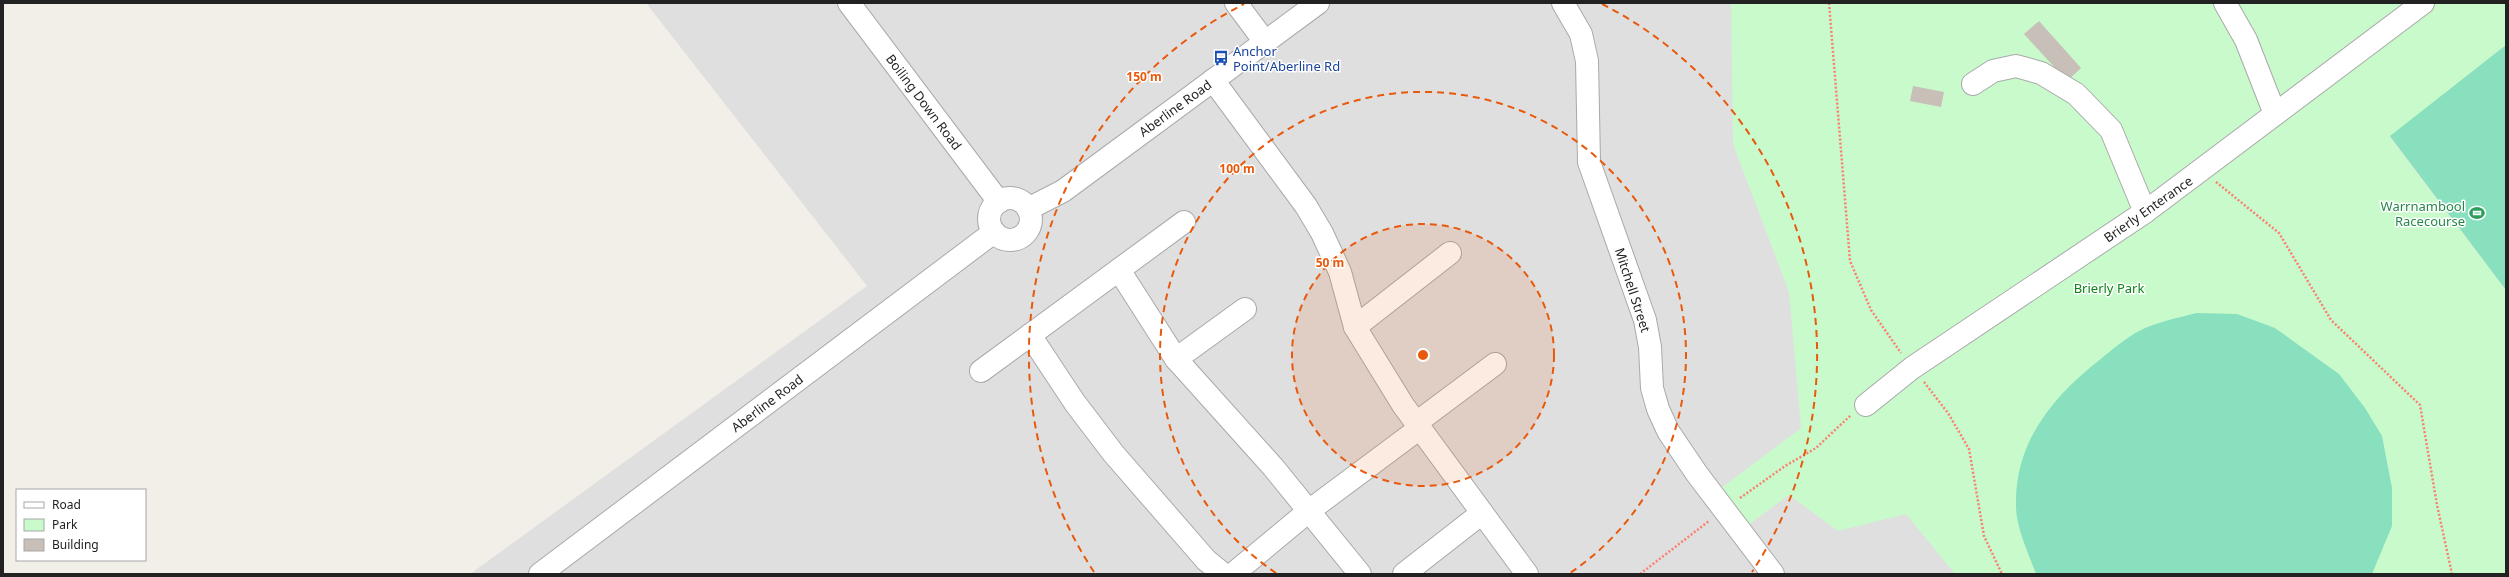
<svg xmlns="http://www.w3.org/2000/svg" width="2509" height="577" font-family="'Noto Sans',sans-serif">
	<rect width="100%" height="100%" fill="#f2efe9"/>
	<path fill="#e0dfdf" d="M646 3H2506V574H470L867 286Z"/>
	<path fill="#c8facc" d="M1731 3H2506V45L2390 137 2506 290V574H1955L1906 514 1838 531 1789 495 1740 531 1712 495 1801 428 1789 292 1733 144Z"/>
	<g fill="#88e0be">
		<path d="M2506 45V290L2390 136Z"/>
		<path d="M2197 313 2237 314 2275 328 2339 374 2365 408 2382 436 2392 488V526L2372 574H2036C2029 555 2016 527 2016 507 2014 442 2053 396 2102 358 2113 349 2126 338 2139 331 2157 322 2177 318 2197 313Z"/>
	</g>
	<g fill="#c7bfb8">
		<path d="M2039 21 2081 68 2067 81 2024 34Z"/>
		<path d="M1913 86 1944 92 1941 107 1910 101Z"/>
	</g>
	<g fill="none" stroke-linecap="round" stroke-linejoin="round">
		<g stroke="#a9a9a9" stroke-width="24">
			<g id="minor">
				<path d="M849 3 999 202"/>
				<path d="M1236 3 1265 42"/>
				<path d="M1563 3 1581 34 1587 61 1589 162 1645 320 1650 347 1652 388 1658 409 1668 431 1697 474 1773 574"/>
				<path d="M2225 3 2246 40 2275 114"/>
				<path d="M1213 80 1306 206 1322 233 1340 272 1355 327 1403 405 1527 574"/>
				<path d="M1973 84 1993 71 2016 66 2041 73 2076 94 2111 130 2145 212"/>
				<circle cx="1010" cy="219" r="21"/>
				<path d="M1028 209 1063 191 1318 3"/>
				<path d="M1119 270 1176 359 1273 467 1360 574"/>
				<path d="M1355 327 1450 253"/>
				<path d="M1030 335 1075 403 1113 453 1206 560 1223 574"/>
				<path d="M1176 359 1245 309"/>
				<path d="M981 371 1184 222"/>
				<path d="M1866 405 1912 368 2145 212 2423 3"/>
				<path d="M1416 423 1495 364"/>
				<path d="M540 574 994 232"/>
				<path d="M1233 574 1310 510 1420 428"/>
				<path d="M1404 574 1482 513"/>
			</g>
		</g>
		<g stroke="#fa8072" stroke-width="2.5" stroke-dasharray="2 2" stroke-linecap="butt">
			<path d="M1829 3 1850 261 1871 310 1901 353"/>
			<path d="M2216 182 2279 233 2331 320 2420 405 2437 505 2452 574"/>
			<path d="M1924 382 1948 413 1969 449 1984 536 2002 574"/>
			<path d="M1740 498 1785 466 1816 448 1851 415"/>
			<path d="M1640 574 1709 521"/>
		</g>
		<use href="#minor" stroke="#fff" stroke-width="22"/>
	</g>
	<circle cx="1423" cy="355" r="131" fill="#e8590c" fill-opacity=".12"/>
	<g fill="none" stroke="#e8590c" stroke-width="2" stroke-dasharray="7 5">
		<circle cx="1423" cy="355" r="131"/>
		<path d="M1276 573A263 263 0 1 1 1570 573"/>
		<path d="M1094 572A394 394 0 0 1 1244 4M1602 4A394 394 0 0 1 1752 572"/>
	</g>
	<defs>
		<g id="bus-bare" transform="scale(1.2)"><path d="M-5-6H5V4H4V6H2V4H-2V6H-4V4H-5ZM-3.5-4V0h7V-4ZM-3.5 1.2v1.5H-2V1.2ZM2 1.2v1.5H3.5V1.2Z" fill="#1a4fb4" stroke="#fff" stroke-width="2.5" paint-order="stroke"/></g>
		<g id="stadium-bare" transform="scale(1.2)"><path d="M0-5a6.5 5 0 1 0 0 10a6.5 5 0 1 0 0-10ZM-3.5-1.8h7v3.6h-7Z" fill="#2e9e5b" stroke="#fff" stroke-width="2.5" paint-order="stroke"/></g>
	</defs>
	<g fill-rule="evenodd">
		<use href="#bus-bare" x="1221" y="58"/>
		<use href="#stadium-bare" x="2477" y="213"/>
	</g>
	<g text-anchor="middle" stroke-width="3" stroke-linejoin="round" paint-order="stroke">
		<g font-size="13" fill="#164399" stroke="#fff" text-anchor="start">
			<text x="1233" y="56">Anchor<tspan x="1233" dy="15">Point/Aberline Rd</tspan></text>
		</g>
		<g font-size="13" fill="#222" stroke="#fff">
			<text transform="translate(924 102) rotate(53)" y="5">Boiling Down Road</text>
			<text transform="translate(1175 108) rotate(-36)" y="5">Aberline Road</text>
			<text transform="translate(2148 209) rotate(-35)" y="5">Brierly Enterance</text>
			<text transform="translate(1633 290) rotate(72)" y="5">Mitchell Street</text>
			<text transform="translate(767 403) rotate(-37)" y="5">Aberline Road</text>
		</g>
		<g font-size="13" fill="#27864d" stroke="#fff" text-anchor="end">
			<text x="2465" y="211">Warrnambool<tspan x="2465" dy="15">Racecourse</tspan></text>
		</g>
		<g font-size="13" fill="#0c8416" stroke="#fff">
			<text x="2109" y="293">Brierly Park</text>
		</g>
	</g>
	<circle cx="1423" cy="355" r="6" fill="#e8590c" stroke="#fff" stroke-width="2"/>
	<g font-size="12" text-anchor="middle" font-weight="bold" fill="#e8590c" stroke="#fff" stroke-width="3" stroke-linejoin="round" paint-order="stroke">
		<text x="1144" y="81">150 m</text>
		<text x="1237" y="173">100 m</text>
		<text x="1330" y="267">50 m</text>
	</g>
	<rect width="2509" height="577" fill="none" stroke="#222222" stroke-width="8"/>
	<rect x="16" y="489" width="130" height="72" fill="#ffffff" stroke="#a7a7a7"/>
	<rect x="24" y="502" width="20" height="6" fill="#ffffff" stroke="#a7a7a7"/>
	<text x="52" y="509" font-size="12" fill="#222222">Road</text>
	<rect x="24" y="519" width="20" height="12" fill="#c8facc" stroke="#a7a7a7"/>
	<text x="52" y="529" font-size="12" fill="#222222">Park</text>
	<rect x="24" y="539" width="20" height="12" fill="#c7bfb8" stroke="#a7a7a7"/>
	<text x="52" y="549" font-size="12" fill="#222222">Building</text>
</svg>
